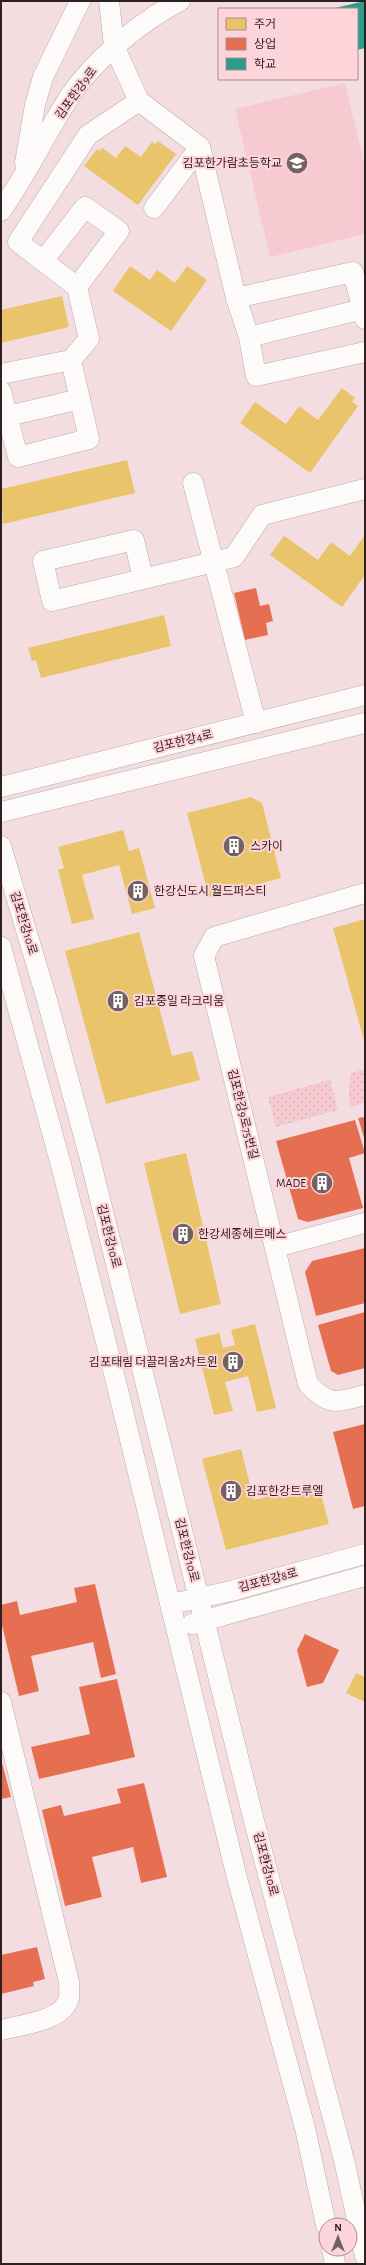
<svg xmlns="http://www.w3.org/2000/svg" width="366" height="2265" font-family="'Alegreya Sans','Noto Sans KR',sans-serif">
	<defs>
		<pattern id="garden-dots" width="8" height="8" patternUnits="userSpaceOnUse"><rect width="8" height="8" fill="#f6cad0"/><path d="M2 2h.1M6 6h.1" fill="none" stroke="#d3adb2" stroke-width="1.8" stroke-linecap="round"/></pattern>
	</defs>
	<rect width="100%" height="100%" fill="#f4dde0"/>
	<path fill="#f6cad0" d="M345 83 365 167V234L270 257 235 109Z"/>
	<g fill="url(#garden-dots)">
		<path d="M365 1069V1103L350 1107 349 1089 351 1073Z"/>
		<path d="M330 1080 338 1110 276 1127 268 1097Z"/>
	</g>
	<g fill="#e9c46a">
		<path d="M158 141 176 154 138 205 84 166 97 149 100 151 102 148 116 158 125 146 141 157 152 142 155 144Z"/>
		<path d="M130 266 150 280 157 270 175 283 187 266 207 280 171 331 113 291Z"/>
		<path d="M62 296 69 327 1 343V310Z"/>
		<path d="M342 388 355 398 352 402 358 406 310 473 240 423 255 402 286 424 299 406 318 420Z"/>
		<path d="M127 460 135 493 3 524 1 489Z"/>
		<path d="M365 535V575L342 607 270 555 284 536 318 560 331 542 350 556Z"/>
		<path d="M164 615 171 646 41 678 36 660 32 661 28 648Z"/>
		<path d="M251 797 262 803 281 878 209 897 187 813Z"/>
		<path d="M123 830 129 851 139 848 155 908 132 914 119 865 82 875 94 919 72 924 58 870 64 868 58 847Z"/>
		<path d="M365 919V1044L333 928Z"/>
		<path d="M139 932 172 1056 192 1051 200 1080 106 1104 65 951Z"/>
		<path d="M186 1153 221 1304 180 1314 144 1163Z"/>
		<path d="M255 1324 276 1408 257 1412 248 1376 225 1382 233 1411 214 1415 195 1339 219 1333 223 1348 235 1345 231 1330Z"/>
		<path d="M241 1449 254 1500 318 1483 329 1524 226 1550 202 1459Z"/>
		<path d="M356 1673 365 1677V1702L346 1693Z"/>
	</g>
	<g fill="#e76f51">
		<path d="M256 588 260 606 269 604 273 621 266 623 268 635 245 640 234 593Z"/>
		<path d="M365 1117V1141L358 1118Z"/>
		<path d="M355 1120 365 1153 349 1158 363 1208 308 1222 298 1219 276 1141Z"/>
		<path d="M365 1248V1303L316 1316 305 1272 312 1261Z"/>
		<path d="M365 1312V1368L338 1375 331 1371 318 1325Z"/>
		<path d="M365 1424V1506L353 1509 333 1432Z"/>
		<path d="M95 1584 116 1674 101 1678 93 1642 31 1656 39 1691 19 1696 1 1621V1605L17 1601 20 1615 77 1602 74 1588Z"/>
		<path d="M305 1634 339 1650 323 1683 307 1687 297 1650Z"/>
		<path d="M117 1679 135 1757 39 1779 31 1747 90 1734 79 1687Z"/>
		<path d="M1 1759 11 1797 1 1799Z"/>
		<path d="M144 1783 167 1877 141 1883 133 1847 92 1857 102 1897 65 1906 42 1810 61 1805 64 1816 121 1803 117 1789Z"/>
		<path d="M37 1947 45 1979 33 1982 34 1986 1 1994V1955Z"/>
	</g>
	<path fill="#2a9d8f" d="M365 1V48L357 50V9L335 8Z"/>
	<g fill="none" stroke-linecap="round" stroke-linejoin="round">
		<g stroke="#bbaaac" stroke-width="21">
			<g id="minor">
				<path d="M109 1 114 46 139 101 200 147 236 298 353 272 365 319"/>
				<path d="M25 163 35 105 43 77 80 1"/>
				<path d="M154 208 200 147"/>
				<path d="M1 211C27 174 46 133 70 96 95 59 140 22 180 1"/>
				<path d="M43 261 77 287"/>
				<path d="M236 298 249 337 256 376 365 352"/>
				<path d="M249 337 363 309"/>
				<path d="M1 374 71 360 89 339 77 287 119 231 85 207 43 261 18 242 88 135 139 101"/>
				<path d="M1 391 18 457 89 439 71 360"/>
				<path d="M8 416 80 399"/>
				<path d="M193 483 256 723"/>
				<path d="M143 578 134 540 43 561 52 601 234 557 262 515 365 489"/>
				<path d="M1 787 365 695"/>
				<path d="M1 812 365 723"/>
				<path d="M1 846 47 1000 90 1159 255 1825 344 2160 365 2256"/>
				<path d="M365 893 214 937 204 956 308 1384C330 1407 336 1402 365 1395"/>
				<path d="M1 947 61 1165 115 1378 237 1878 305 2128 326 2225"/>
				<path d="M276 1247 365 1223"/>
				<path d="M171 1604 231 1591 365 1554"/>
				<path d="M192 1624 365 1576"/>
				<path d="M1 1702 69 1982C69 1987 70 1993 69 1998 64 2021 20 2025 1 2030"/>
				<path d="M332 2249 335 2264"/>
			</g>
		</g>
		<use href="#minor" stroke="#fdfafa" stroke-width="20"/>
	</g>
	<defs>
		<g id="school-disc" transform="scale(1.15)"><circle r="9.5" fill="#736264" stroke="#fdd4d9"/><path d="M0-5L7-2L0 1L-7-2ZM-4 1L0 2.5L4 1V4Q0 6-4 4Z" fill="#fff"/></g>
		<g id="building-disc" transform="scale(1.15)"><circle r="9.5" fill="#736264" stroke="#fdd4d9"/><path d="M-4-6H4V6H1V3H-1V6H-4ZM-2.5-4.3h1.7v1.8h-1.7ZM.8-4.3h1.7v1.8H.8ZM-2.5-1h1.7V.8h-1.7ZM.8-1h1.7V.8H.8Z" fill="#fff"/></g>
	</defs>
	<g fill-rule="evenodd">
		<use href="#school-disc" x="297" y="163"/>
		<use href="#building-disc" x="234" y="846"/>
		<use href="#building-disc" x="138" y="891"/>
		<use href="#building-disc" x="118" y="1001"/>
		<use href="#building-disc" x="322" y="1183"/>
		<use href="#building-disc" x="183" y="1234"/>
		<use href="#building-disc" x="233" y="1362"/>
		<use href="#building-disc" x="231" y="1491"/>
	</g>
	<g text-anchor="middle" stroke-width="4" stroke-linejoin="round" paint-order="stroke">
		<g font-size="12" fill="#2e1f21" stroke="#fdd4d9">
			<text transform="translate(76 93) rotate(-54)" y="4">김포한강9로</text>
			<text transform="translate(183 741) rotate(-14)" y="4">김포한강4로</text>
			<text transform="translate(24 923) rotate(73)" y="4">김포한강10로</text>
			<text transform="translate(243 1114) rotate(76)" y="4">김포한강9로75번길</text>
			<text transform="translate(109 1236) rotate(76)" y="4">김포한강10로</text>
			<text transform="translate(187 1550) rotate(76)" y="4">김포한강10로</text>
			<text transform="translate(268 1580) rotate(-15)" y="4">김포한강8로</text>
			<text transform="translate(266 1864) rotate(75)" y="4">김포한강10로</text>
		</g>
		<g font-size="12" fill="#2e1f21" stroke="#fdd4d9" text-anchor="start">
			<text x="282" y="167" text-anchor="end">김포한가람초등학교</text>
			<text x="250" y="850">스카이</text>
			<text x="154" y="895">한강신도시 월드퍼스티</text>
			<text x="134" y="1005">김포중일 라크리움</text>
			<text x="306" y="1187" text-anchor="end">MADE</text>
			<text x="198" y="1238">한강세종헤르메스</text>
			<text x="218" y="1366" text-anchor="end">김포태림 더끌리움2차트윈</text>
			<text x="246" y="1495">김포한강트루엘</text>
		</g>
	</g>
	<rect width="366" height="2265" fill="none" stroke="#2e1f21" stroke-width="4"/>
	<rect x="218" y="8" width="140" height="72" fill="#fdd4d9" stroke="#aa8c8f"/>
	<rect x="226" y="18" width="20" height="12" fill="#e9c46a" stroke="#aa8c8f"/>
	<text x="254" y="28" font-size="12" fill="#2e1f21">주거</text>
	<rect x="226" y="38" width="20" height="12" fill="#e76f51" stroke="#aa8c8f"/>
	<text x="254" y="48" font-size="12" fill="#2e1f21">상업</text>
	<rect x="226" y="58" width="20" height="12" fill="#2a9d8f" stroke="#aa8c8f"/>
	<text x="254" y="68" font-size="12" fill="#2e1f21">학교</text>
	<g transform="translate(338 2237)"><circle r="19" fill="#fdd4d9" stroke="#aa8c8f"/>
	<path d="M0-3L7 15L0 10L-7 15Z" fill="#736264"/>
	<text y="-6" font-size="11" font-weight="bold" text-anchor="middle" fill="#2e1f21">N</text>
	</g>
</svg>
